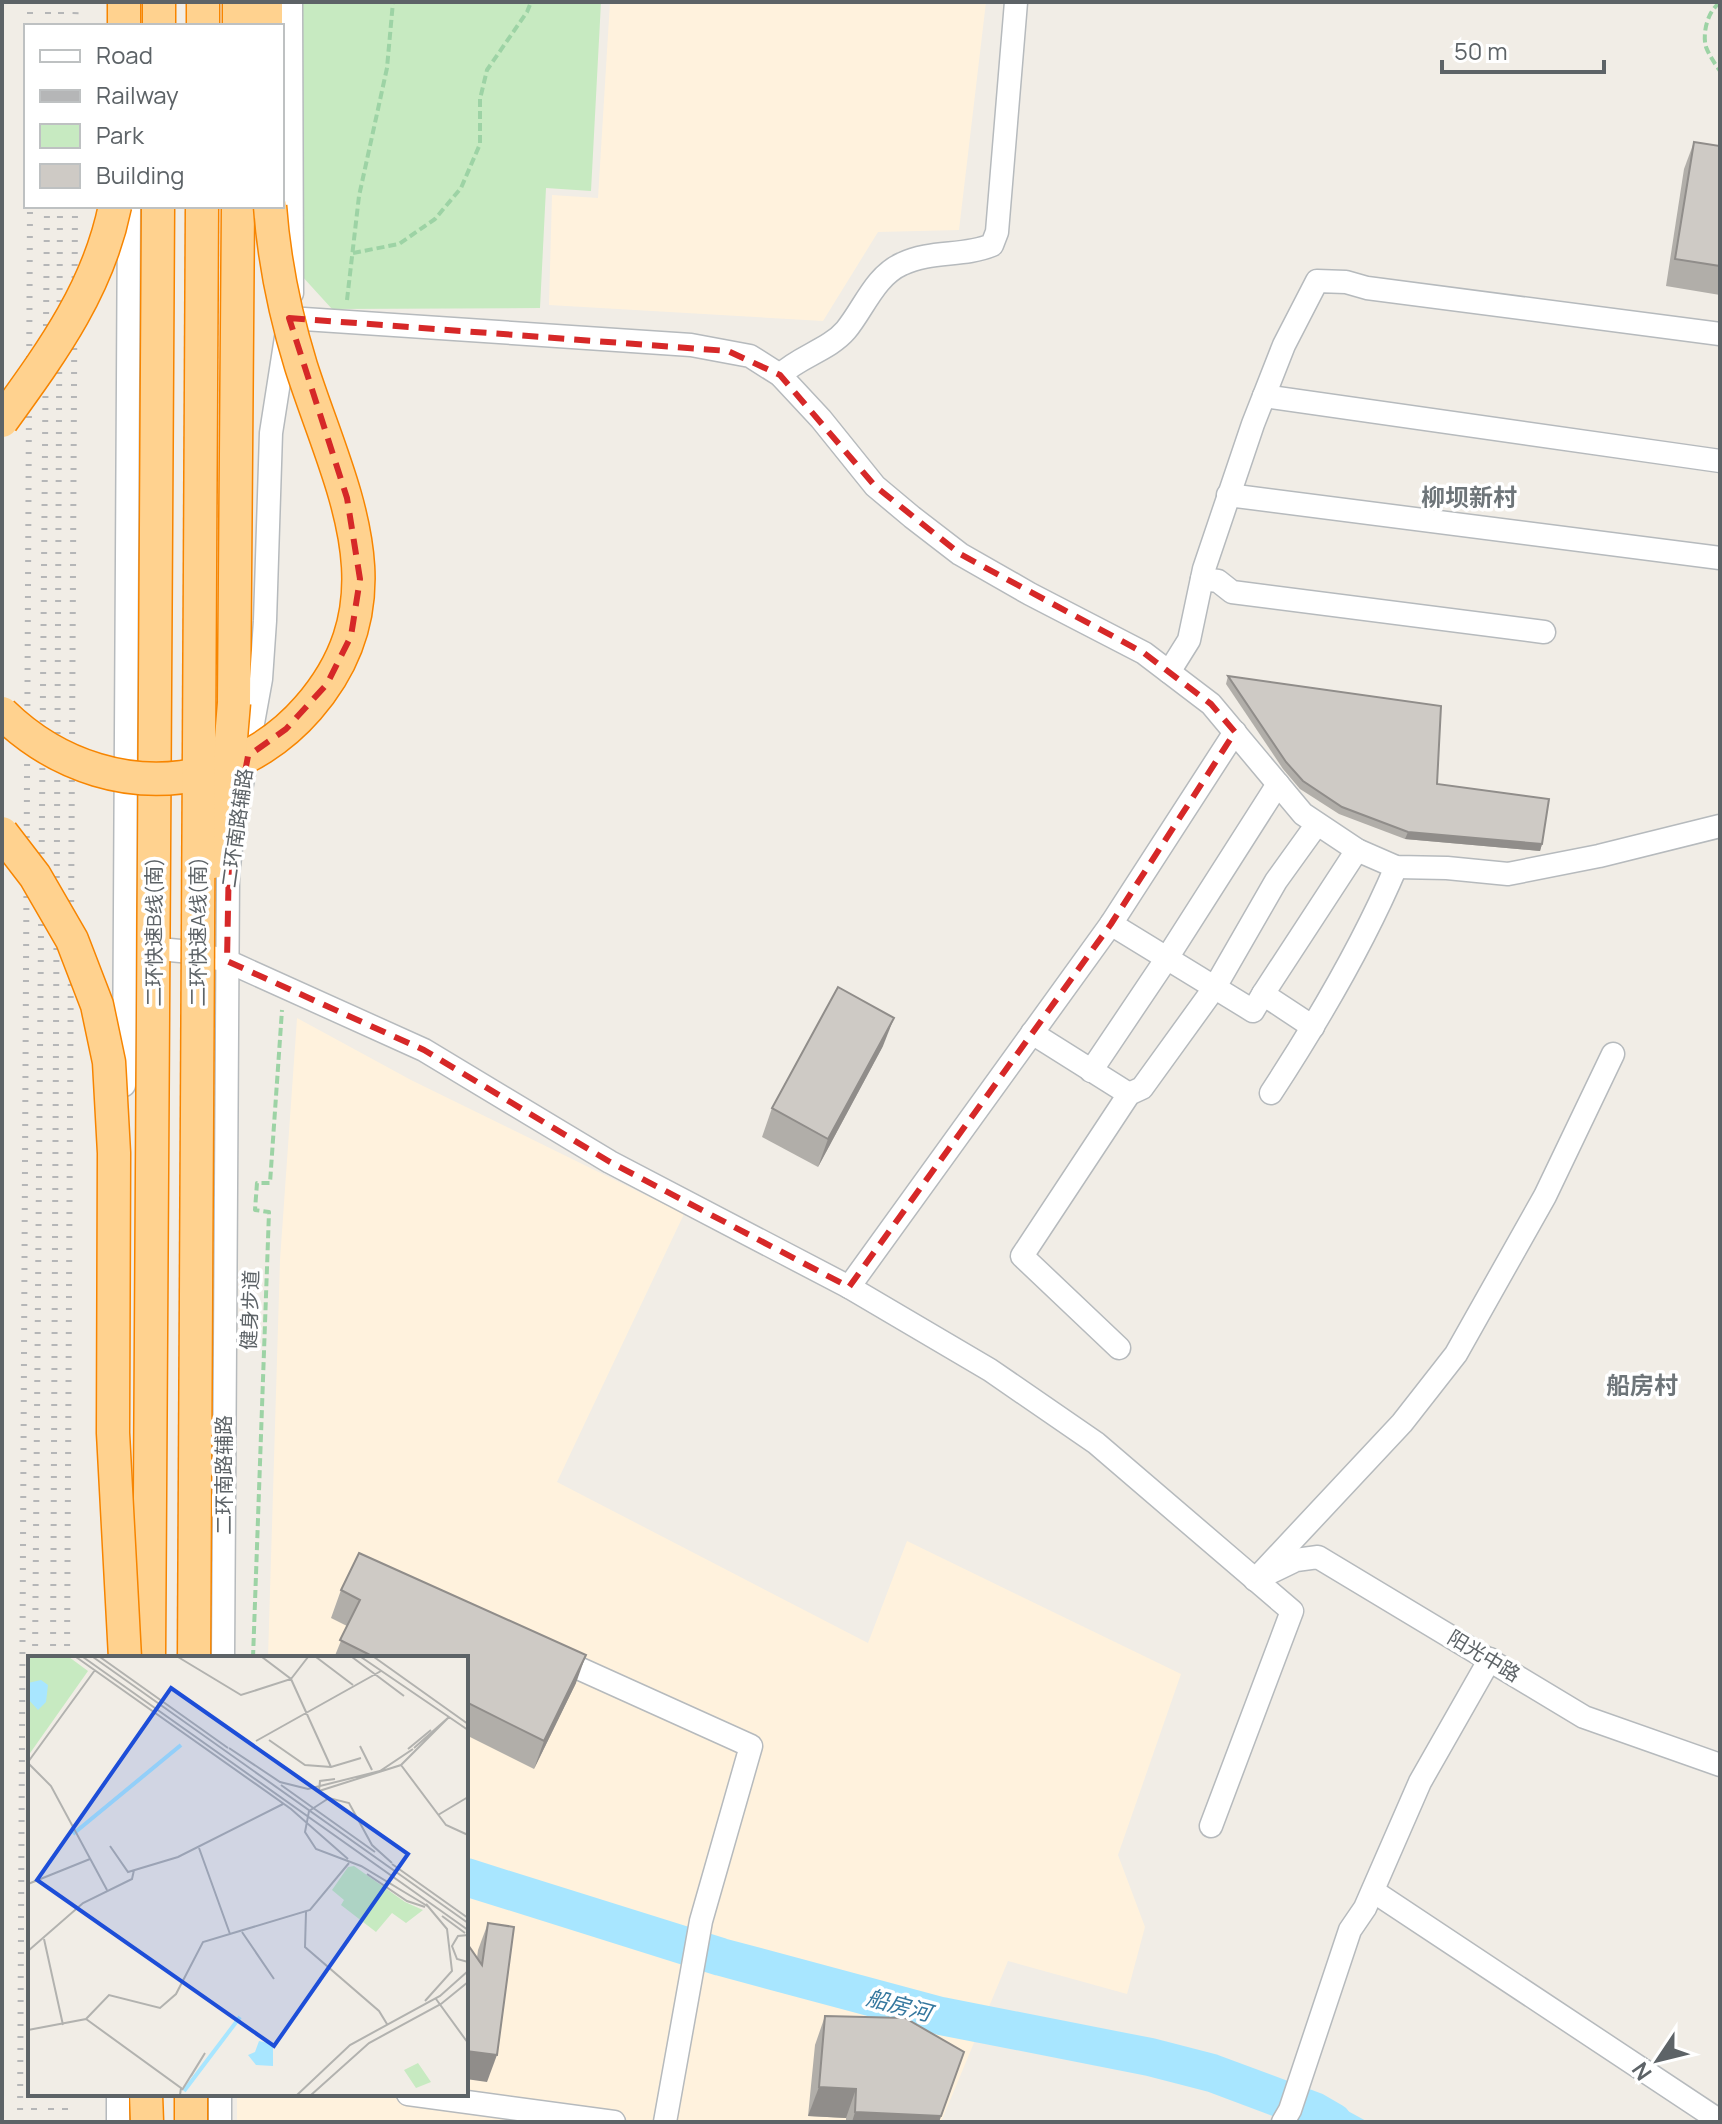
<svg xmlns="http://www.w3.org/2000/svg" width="1722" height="2124" font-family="Manrope,'Noto Sans SC',sans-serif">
	<rect width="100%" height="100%" fill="#f1ede6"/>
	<g fill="#fff2dd">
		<path d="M610 2H986L959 230 878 232 823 321 549 305 552 195 598 198Z"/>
		<path d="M297 1018 411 1080 684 1214 557 1482 868 1643 907 1541 1181 1674 1118 1855 1145 1927 1127 1994 1008 1961 941 2122H237V2098L286 2097V2094H466V1658H268L280 1260Z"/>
	</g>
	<path fill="#c7eac1" d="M303 2H601L591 191 546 188 540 308 332 309 301 275Z"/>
	<path fill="#a8e6ff" d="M1293 2081 1368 2122H1316L1289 2106Z"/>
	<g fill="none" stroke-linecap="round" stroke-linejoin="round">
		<path stroke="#a8e6ff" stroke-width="38" d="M466 1877 721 1957 941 2016 1150 2057 1212 2073 1314 2111 1333 2122"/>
		<g stroke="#b6babd" stroke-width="25">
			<g id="minor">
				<path d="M291 2 292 293"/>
				<path d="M289 318 691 345 750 356 780 375 821 419 875 486 912 517 960 554 1030 594 1144 653 1211 704 1303 814 1357 850 1396 867 1447 868 1508 874 1599 856 1720 826"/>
				<path d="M780 375C800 356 829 350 846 330 864 308 875 276 902 264 931 250 963 257 992 245L997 232 1016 2"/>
				<path d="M1264 396 1720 461"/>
				<path d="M1228 495 1720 558"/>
				<path d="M1202 579 1218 581 1232 592 1544 632"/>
				<path d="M1169 672 1189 640 1204 569 1253 424 1284 345 1317 281 1346 282 1367 288 1720 334"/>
				<path d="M1111 924 1253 1011 1263 994 1313 1027"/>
				<path d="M159 949 191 952 227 961 424 1050 610 1162 849 1287 990 1370 1096 1443 1292 1611 1211 1826"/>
				<path d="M1263 994 1357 850"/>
				<path d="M1032 1033 1129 1094"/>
				<path d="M1091 1071 1167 958 1278 784"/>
				<path d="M124 1085 129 206"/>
				<path d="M1271 1093C1318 1021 1362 947 1396 867"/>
				<path d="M849 1287 1111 924 1235 732"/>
				<path d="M1119 1348 1022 1256 1129 1094 1142 1088 1215 987 1276 881 1317 824"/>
				<path d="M1267 1574 1296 1560 1318 1557 1584 1717 1720 1765"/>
				<path d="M1255 1580 1402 1423 1456 1354 1545 1196 1613 1054"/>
				<path d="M223 1658 228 875 232 839 261 679 265 621 271 433 287 331"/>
				<path d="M556 1658 751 1746 701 1921 665 2122"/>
				<path d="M1373 1891 1720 2121"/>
				<path d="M408 2094 614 2122"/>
				<path d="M118 2122V2094"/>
				<path d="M220 2122V2094"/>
				<path d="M1283 2122 1290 2110 1350 1930 1365 1908 1420 1782 1490 1659"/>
			</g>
		</g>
		<g stroke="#f78500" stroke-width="35">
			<g id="highway">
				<path d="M124 2V26"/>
				<path d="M159 26V2"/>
				<path d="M203 26V2"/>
				<path d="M239 26V2"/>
				<path d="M266 26V2"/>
				<path d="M234 703 238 206"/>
				<path d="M149 1658 158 206"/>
				<path d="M146 2094 147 2122"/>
				<path d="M191 2122V2094"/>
			</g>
		</g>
		<g stroke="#9dd3a5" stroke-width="4" stroke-dasharray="8 4" stroke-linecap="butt">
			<path d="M1720 3C1708 10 1702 33 1706 47 1709 55 1715 64 1720 71"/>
			<path d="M353 253 399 244 435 219 461 188 480 144V99L487 70 527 12 531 2"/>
			<path d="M347 300 359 196 387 68 393 2"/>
			<path d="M253 1658 269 1212 255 1210 257 1183H270L282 1010"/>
		</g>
		<use href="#minor" stroke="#fff" stroke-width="22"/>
		<use href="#highway" stroke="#ffd28f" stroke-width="32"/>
		<g stroke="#b5b6b7" stroke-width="6" stroke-dasharray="2 10" stroke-linecap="butt">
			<path d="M30 26V2"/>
			<path d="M48 26V2"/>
			<path d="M61 26V2"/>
			<path d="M75 26 76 2"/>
			<path d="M35 1658 47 206"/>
			<path d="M53 1658 60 206"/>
			<path d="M67 1658 75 206"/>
			<path d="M20 2122 30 206"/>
			<path d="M34 2122V2094"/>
			<path d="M51 2122V2094"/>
			<path d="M65 2122V2094"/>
		</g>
		<g stroke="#f78500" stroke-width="35" stroke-linecap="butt">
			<g id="highway-bridge">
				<path d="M2 421C51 353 98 290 115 206"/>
				<path d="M2 713C56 766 133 792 207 772 246 762 282 738 308 708 405 597 339 485 301 366 285 314 274 260 270 206"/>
				<path d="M2 833 35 876 72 940 97 1005 109 1062 114 1153 113 1433 125 1658"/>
				<path d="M214 862 229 762 234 703"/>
				<path d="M194 1658 202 206"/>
			</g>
		</g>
		<use href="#highway-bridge" stroke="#ffd28f" stroke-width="32"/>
	</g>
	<g fill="#b1aea9">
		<path d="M1694 142 1720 146V295L1666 286 1684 169Z"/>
		<path d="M1228 676 1437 784 1542 844 1540 851 1405 839 1339 814 1300 789 1283 769 1226 684Z"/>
		<path d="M883 1046 818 1167 762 1137 772 1108Z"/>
		<path d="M341 1590 576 1683 534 1769 466 1735V1658H334L347 1626 331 1618Z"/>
		<path d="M488 1923 487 2082 477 1958 478 1950Z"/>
		<path d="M825 2016 964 2052 939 2122H846V2118L808 2116 815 2045Z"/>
	</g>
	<g fill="#908d8a">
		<path d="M1408 832 1542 844 1540 851 1405 839Z"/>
		<path d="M894 1018 883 1046 818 1167 828 1139Z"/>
		<path d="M586 1655 576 1683 534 1769 544 1741Z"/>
		<path d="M466 2051 497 2055 487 2082 466 2079Z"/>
		<path d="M819 2087 856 2089 846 2118 808 2116Z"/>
		<path d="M855 2112 941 2116 939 2122H852Z"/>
	</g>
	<g fill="#cecac5" stroke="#908d8a" stroke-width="2">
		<path d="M1694 142 1720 146V266L1675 259Z"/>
		<path d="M1228 676 1441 706 1437 784 1549 799 1542 844 1408 832 1342 807 1303 781 1286 762Z"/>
		<path d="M838 987 894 1018 828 1139 772 1108Z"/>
		<path d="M359 1553 586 1655 544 1741 466 1702V1658H376L340 1640 360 1600 341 1590Z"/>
		<path d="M488 1923 514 1927 497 2055 466 2051V1942L482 1965Z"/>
		<path d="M825 2016 905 2018 964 2052 941 2116 855 2112 856 2089 819 2087Z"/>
	</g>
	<path fill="none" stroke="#d62828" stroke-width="6" stroke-dasharray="16 10" stroke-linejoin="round" d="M289 318 728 351 780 375 875 486 960 554 1144 653 1211 704 1235 732 1111 924 849 1287 610 1162 424 1050 227 961 229 857 248 756 286 729 327 684 351 636 360 579 347 498Z"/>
	<g text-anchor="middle" stroke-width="7" stroke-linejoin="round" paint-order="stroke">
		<g font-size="20" fill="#5d6367" stroke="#fff">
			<text transform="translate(237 828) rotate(-82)" y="7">二环南路辅路</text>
			<text transform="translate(154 932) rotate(-90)" y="7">二环快速B线(南)</text>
			<text transform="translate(198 932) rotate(-90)" y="7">二环快速A线(南)</text>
			<text transform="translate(250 1310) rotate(-88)" y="7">健身步道</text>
			<text transform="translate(224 1475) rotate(-90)" y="7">二环南路辅路</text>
			<text transform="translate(1484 1656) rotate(31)" y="7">阳光中路</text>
		</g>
		<g font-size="22" font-style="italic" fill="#34779e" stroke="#fff">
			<text transform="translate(899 2005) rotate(15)" y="8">船房河</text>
		</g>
		<g font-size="24" font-weight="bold" fill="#6e7579" stroke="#fff">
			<text x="1469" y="506">柳坝新村</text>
			<text x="1642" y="1394">船房村</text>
		</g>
	</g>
	<g transform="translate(28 1656)">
		<rect width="440" height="440" fill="#f1ede6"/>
		<path d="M0 1H41L60 15 0 100ZM326 210 377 246 395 254 378 267 364 257 348 276 313 249 316 244 304 234 320 211ZM390 407 403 426 388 432 376 414Z" fill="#c7eac1"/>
		<path d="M13 24 20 29 18 46 10 54 0 43V27ZM231 385 245 388V410L228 409 220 399 227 396Z" fill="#a8e6ff"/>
		<path fill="none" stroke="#a8e6ff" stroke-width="4" d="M45 178 153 89M156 435 212 361"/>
		<path fill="none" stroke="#b2b2af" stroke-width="2" d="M48 1 263 153 320 203M55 1 440 274M65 1 440 267M72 1 200 92M150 1 213 39 263 23 280 1M234 1 263 23 303 111M288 1 325 29M324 1 376 40M333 1 440 74M346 1 440 68M241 84 277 109 303 111 333 102M228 85 353 15M332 90 344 114M201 92 252 126 280 133 352 115 385 93M380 93 403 74M0 106 67 14M0 107 23 130 79 234M373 109 418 169 440 179M307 123 292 125 291 135 373 109 421 61 386 92M253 129 347 196M410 159 440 141M82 190 100 216 150 201 255 148M171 192 202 278M364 207 344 189 321 147 301 142 281 155 277 176 288 193 333 210 401 251M364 208 440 262M339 218 379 245 397 251M0 228 62 203M278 256 277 291 351 355 359 368M414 260 437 277M214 276 246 323M440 279 430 280 424 290 429 303 440 306M16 283 35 369M0 295 55 247 104 223 106 214M408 343 440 387M397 345 424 315 419 273 398 248M58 363 153 432 152 439M0 374 58 363 81 339 132 352 148 338 175 286 282 254 321 207M154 434 177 397 163 420M269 439 322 389 412 340 440 315M283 439 341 387 413 348 440 326"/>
		<path fill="#1d4ed8" fill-opacity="0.15" stroke="#1d4ed8" stroke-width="4" d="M143 32 380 198 246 390 9 224Z"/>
		<rect width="440" height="440" fill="none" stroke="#5d6367" stroke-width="4"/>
	</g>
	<rect width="1722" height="2124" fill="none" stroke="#5d6367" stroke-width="8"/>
	<rect x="24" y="24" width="260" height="184" fill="#ffffff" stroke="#bec1c2" stroke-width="2"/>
	<rect x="40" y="50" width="40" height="12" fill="#ffffff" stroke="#bec1c2" stroke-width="2"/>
	<text x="96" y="64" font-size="24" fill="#5d6367">Road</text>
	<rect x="40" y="90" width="40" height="12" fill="#b5b6b7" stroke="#bec1c2" stroke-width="2"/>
	<text x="96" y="104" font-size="24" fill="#5d6367">Railway</text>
	<rect x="40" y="124" width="40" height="24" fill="#c7eac1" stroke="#bec1c2" stroke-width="2"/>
	<text x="96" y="144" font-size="24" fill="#5d6367">Park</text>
	<rect x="40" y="164" width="40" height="24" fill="#cecac5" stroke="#bec1c2" stroke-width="2"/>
	<text x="96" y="184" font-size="24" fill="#5d6367">Building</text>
	<g transform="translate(1658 2060) rotate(235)" stroke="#ffffff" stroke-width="6" paint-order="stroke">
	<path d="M0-6L14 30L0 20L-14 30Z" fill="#5d6367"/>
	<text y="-12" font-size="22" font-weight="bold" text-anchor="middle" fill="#5d6367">N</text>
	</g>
	<path d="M1442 60v12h162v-12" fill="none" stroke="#5d6367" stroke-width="4"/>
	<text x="1454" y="60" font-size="24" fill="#5d6367" stroke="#ffffff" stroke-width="6" paint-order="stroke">50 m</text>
</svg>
